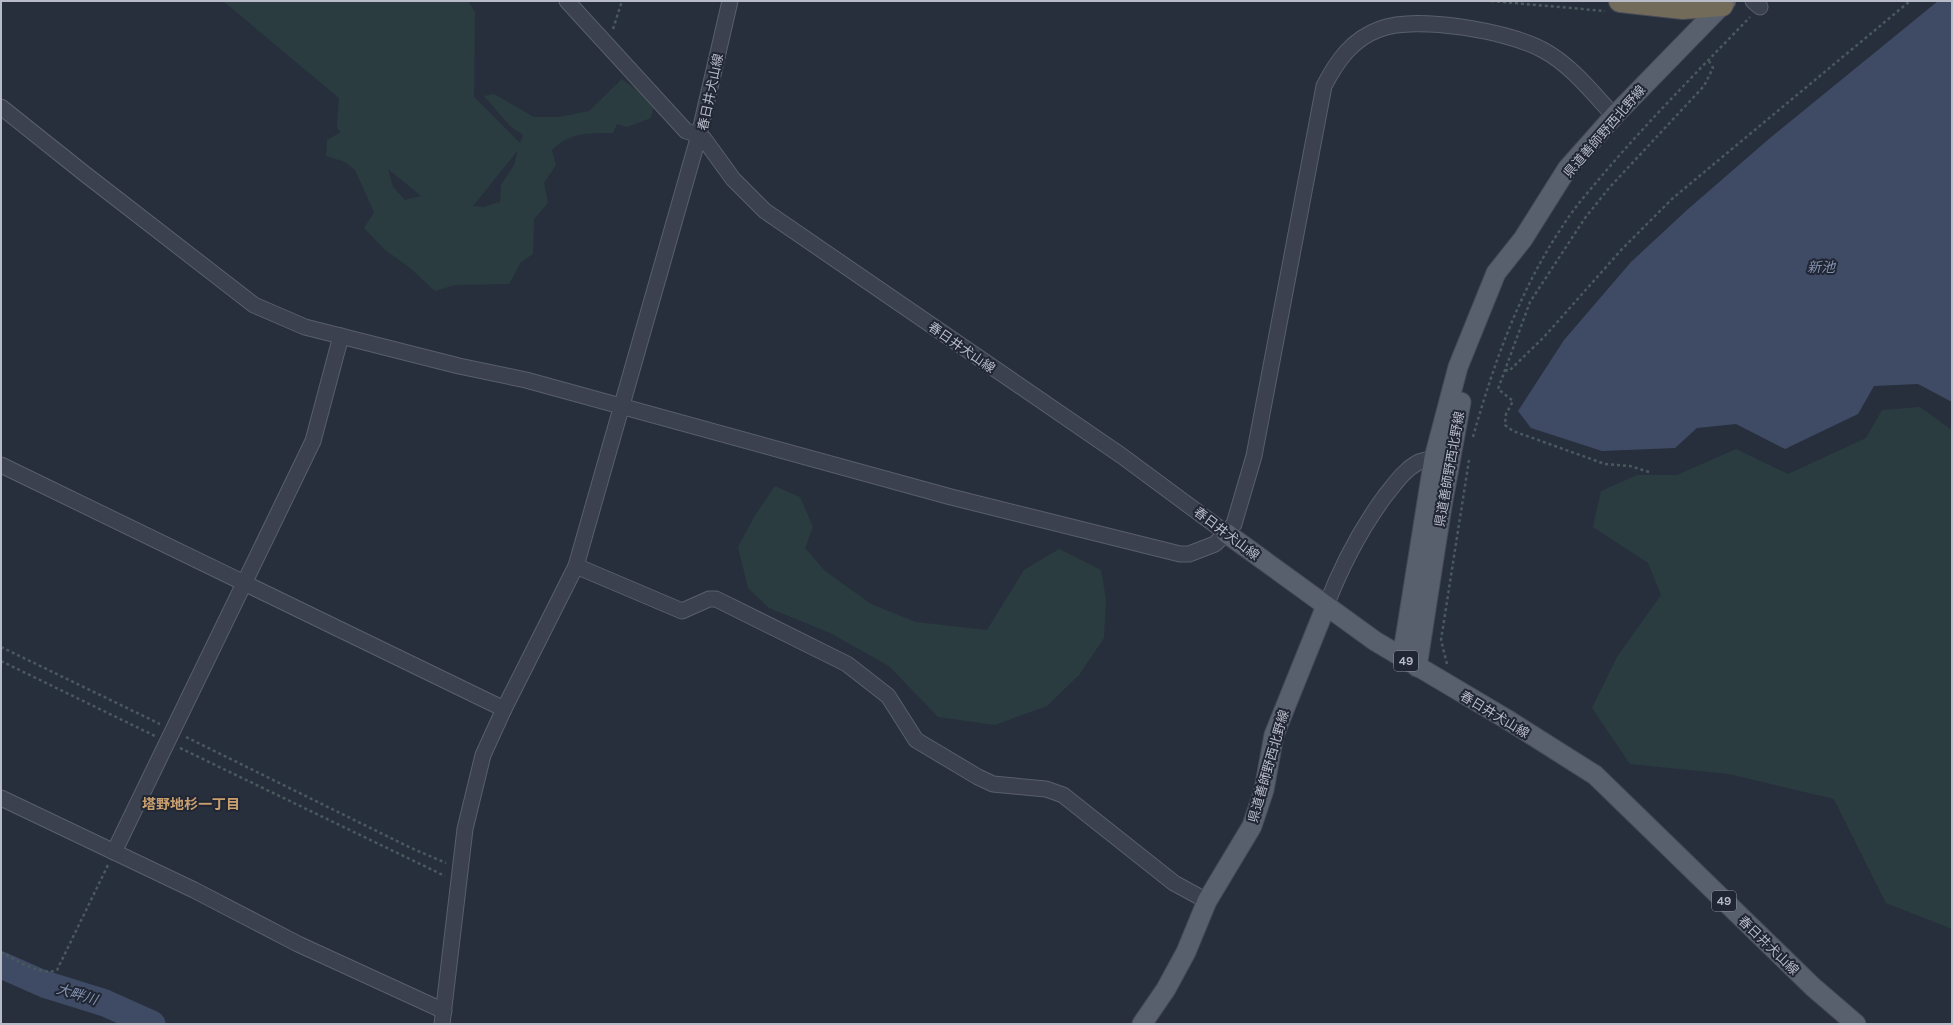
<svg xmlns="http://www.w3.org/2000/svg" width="1953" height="1025" font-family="Karla,'Noto Sans JP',sans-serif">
	<rect width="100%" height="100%" fill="#272f3d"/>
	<g fill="#2a3c3f" fill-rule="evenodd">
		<path d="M223 1H468L475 12 474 97 520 143 523 135 510 126 484 96 494 94 534 117H559L589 111 622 79 640 93 653 108 651 118 627 127 617 124 613 133C589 133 570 132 552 150L556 165 544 183 548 203 534 219 533 254 521 262 509 284 455 285 435 291 410 268 384 249 364 228 374 212 355 170 345 162 326 156 327 140 341 132 337 128 339 98ZM518 150 514 165 501 185 500 202 483 207 473 206ZM388 169 421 196 405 200 393 187Z"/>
		<path d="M1920 407 1952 430V929L1886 903 1834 799 1729 774 1630 764 1592 708 1617 657 1661 595 1648 563 1593 527 1601 491 1637 475H1677L1736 449 1788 474 1866 438 1882 410Z"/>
		<path d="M775 486 800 497 813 527 805 548 825 571 871 604 916 622 987 630 1024 570 1059 549 1101 570 1106 599 1104 638 1079 675 1047 706 995 725 938 717 889 666 830 633 769 608 748 588 738 547 754 517Z"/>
	</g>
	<path fill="#3f4b65" d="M1938 1H1952V402L1918 384 1874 386 1858 414 1785 449 1736 424 1697 428 1675 448 1602 451 1531 428 1518 411 1564 340 1631 262 1687 210 1770 138Z"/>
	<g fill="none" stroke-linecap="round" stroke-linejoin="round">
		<path stroke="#3f4b65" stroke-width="27" d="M1 965 44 984 105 1003 152 1024"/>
		<g stroke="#595f6b" stroke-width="17">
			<g id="minor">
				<path d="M730 1 699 135 704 139 733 179 765 211 1122 456 1226 533"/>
				<path d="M1753 1 1760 7"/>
				<path d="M1 107 85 174 254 305 305 327 459 366 526 380 951 497 1180 554H1189L1215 544 1226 533 1234 524 1254 456 1324 86C1337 61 1352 39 1380 29 1416 15 1509 31 1543 50 1571 65 1592 92 1614 116"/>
				<path d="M1 465 504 709"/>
				<path d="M576 566 682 611 709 599H716L847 664 888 696 916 740 978 777 993 784 1046 789 1063 795 1174 883 1207 901"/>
				<path d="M1326 606C1341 567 1360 530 1385 496 1395 484 1403 471 1417 463 1421 460 1429 460 1434 458"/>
				<path d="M1 798 194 890 298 944 444 1011"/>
				<path d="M114 852 313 441 341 336"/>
				<path d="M442 1024 465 829 483 755 504 709 576 566 699 135 686 131 567 1"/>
			</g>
		</g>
		<g stroke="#454a57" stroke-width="21">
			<g id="major">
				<path d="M1226 533 1375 641 1508 720 1595 775 1813 987 1856 1024"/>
				<path d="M1402 658 1434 458 1458 367 1496 273 1523 239 1567 169 1614 116 1726 1"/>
				<path d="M1417 667 1442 506 1461 402"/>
				<path d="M1142 1024 1166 989 1186 952 1207 901 1252 826 1264 790 1274 735 1326 606"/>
			</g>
		</g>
		<g stroke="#464c58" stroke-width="24">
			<path id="highway" d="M1620 1 1683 8 1722 5"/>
		</g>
		<g stroke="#49595d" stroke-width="2.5" stroke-dasharray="3 3" stroke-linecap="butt">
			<path d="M1491 1 1605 11"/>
			<path d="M613 29 622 1"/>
			<path d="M1505 370 1509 371 1544 337 1622 249 1673 198 1910 1"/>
			<path d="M1473 437C1494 362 1520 289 1564 224 1576 205 1591 189 1605 172 1651 118 1701 68 1750 17"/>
			<path d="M1649 472 1630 466 1605 464 1513 431 1505 425 1506 414 1513 401 1498 389 1530 302 1585 218 1609 188 1704 86 1713 68 1709 61"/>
			<path d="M1 647 160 724"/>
			<path d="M1 661 155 736"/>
			<path d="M1447 664 1441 640 1469 460"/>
			<path d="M186 737 411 848 446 863"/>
			<path d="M180 748 445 876"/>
			<path d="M1 952C14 959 43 977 57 970L108 865"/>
		</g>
		<use href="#minor" stroke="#3b414e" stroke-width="15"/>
		<use href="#major" stroke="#59606d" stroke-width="19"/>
		<use href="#highway" stroke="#736b59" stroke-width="22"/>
	</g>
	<g text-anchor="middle" stroke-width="4" stroke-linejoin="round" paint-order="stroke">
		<g fill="#202633" stroke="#8a8f9b" stroke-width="1">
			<rect x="1394" y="651" width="24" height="20" rx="3"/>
			<rect x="1712" y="891" width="24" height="20" rx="3"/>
		</g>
		<g font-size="12" font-weight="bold" fill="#b8bcc8">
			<text x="1406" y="665">49</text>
			<text x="1724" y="905">49</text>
		</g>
		<g font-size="13" fill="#b8bcc8" stroke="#202633">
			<text transform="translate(710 92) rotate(-78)" y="5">春日井犬山線</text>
			<text transform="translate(1604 131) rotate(-49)" y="5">県道善師野西北野線</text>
			<text transform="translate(962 347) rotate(35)" y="5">春日井犬山線</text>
			<text transform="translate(1449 469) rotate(-80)" y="5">県道善師野西北野線</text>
			<text transform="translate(1227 533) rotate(37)" y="5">春日井犬山線</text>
			<text transform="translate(1495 714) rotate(31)" y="5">春日井犬山線</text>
			<text transform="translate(1268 766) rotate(-74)" y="5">県道善師野西北野線</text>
			<text transform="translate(1769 945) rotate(44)" y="5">春日井犬山線</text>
		</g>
		<g font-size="14" font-style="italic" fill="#8290ad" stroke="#202633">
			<text x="1821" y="272">新池</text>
			<text transform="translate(77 994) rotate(17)" y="5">大畔川</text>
		</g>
		<g font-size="14" font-weight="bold" fill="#cba06f" stroke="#202633">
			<text x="191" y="809">塔野地杉一丁目</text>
		</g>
	</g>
	<rect width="1953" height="1025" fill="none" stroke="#b8bcc8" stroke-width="4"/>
</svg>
